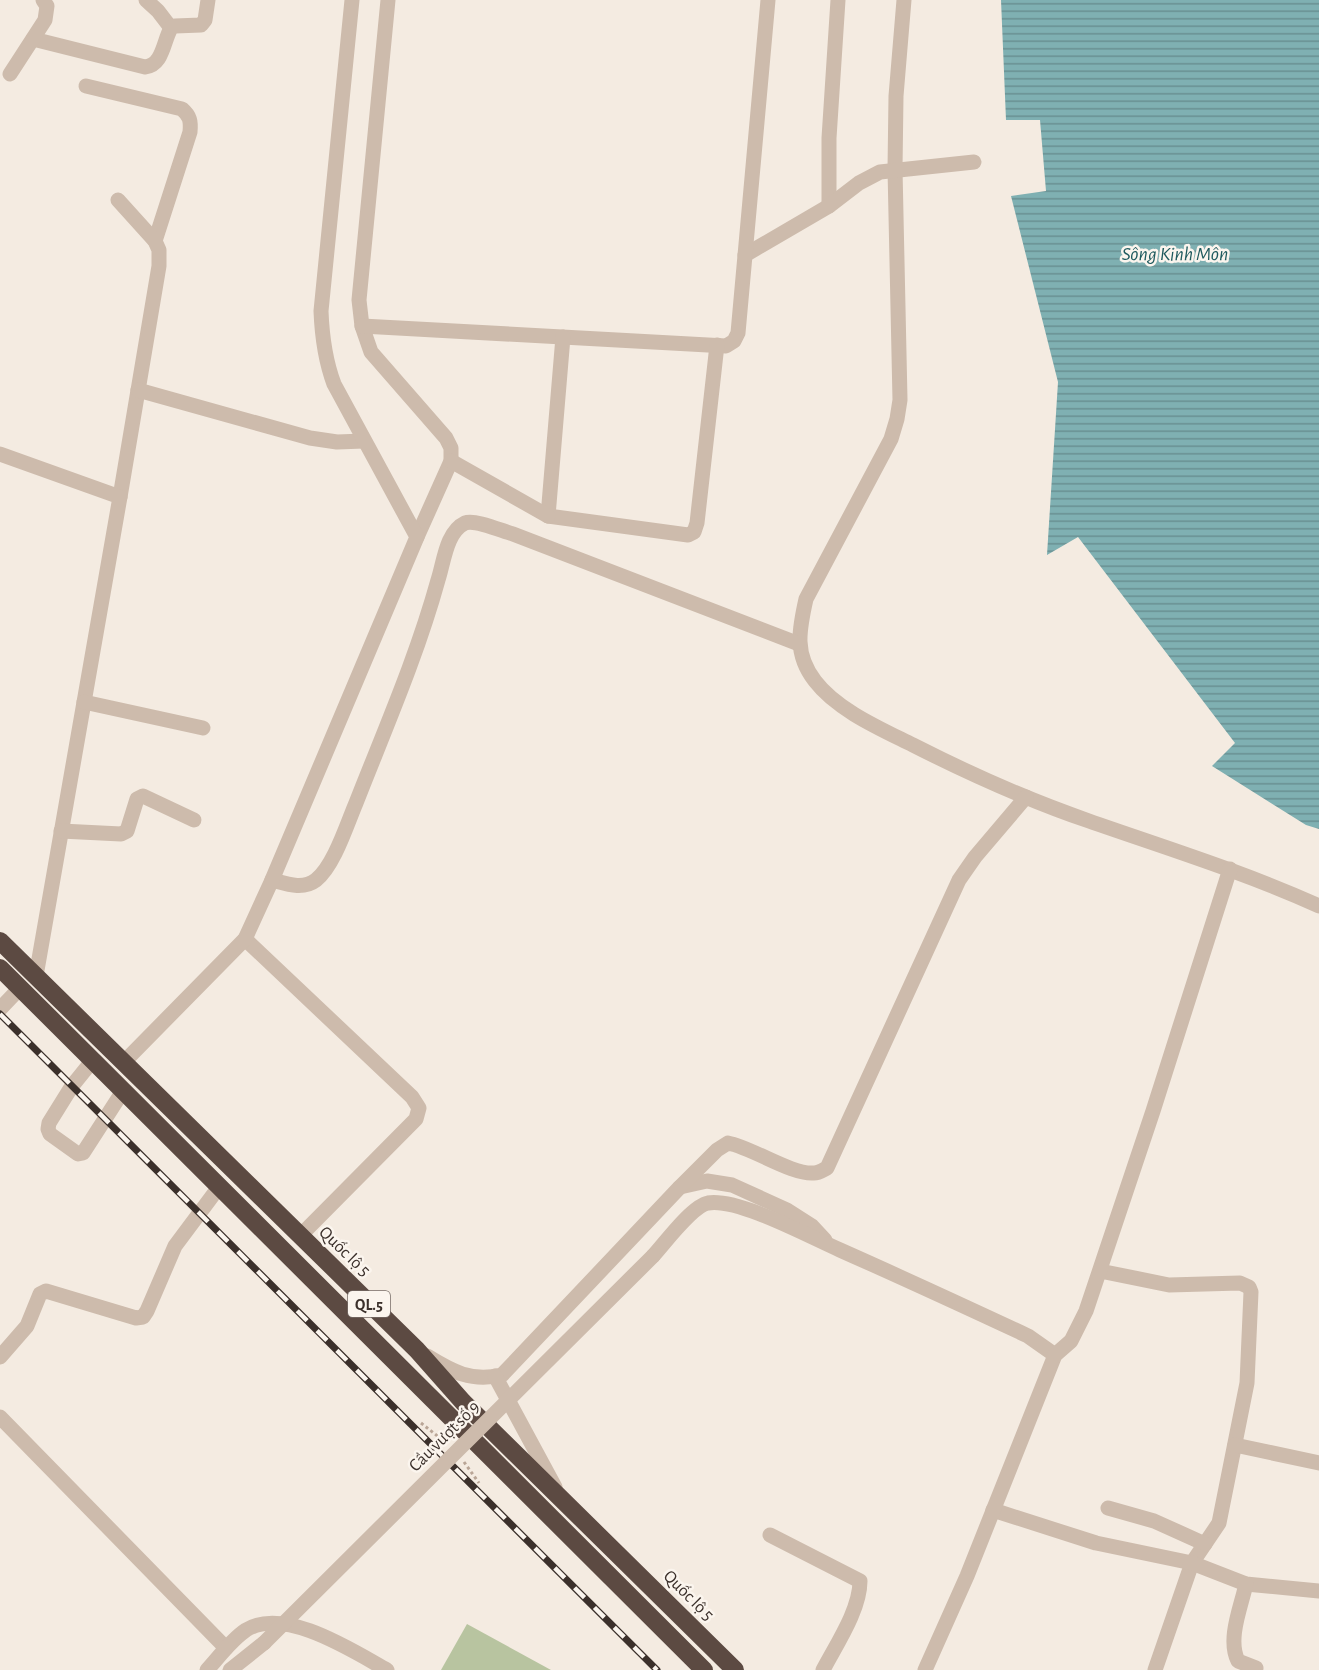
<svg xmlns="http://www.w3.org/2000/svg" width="1319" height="1670" font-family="'Alegreya Sans',sans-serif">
	<defs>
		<pattern id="water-rules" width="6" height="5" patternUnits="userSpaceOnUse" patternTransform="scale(1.5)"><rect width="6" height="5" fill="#7fb0b2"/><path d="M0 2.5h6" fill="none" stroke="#699091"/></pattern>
	</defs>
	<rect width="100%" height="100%" fill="#f4ebe1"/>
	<path fill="#b8c4a0" d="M467 1624 551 1670H441Z"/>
	<path fill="url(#water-rules)" d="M1001 0H1319V829L1306 825 1212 766 1235 743 1078 537 1047 555 1058 382 1011 196 1046 191 1040 120H1006Z"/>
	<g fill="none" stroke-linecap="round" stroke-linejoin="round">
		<g stroke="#b9a596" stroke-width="3" stroke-dasharray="3 3" stroke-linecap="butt">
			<path d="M421 1423 445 1442"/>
			<path d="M464 1462 479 1483"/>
		</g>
		<g stroke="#cdbbac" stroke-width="15">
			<path d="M146 0 158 11 171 28"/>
			<path d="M388 0 359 300 362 326 371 352 446 438 451 448V461L417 537"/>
			<path d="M904 0 896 96 895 169 900 400 897 419 891 439 806 599C799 630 794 654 815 681 837 710 881 729 913 745 970 774 1028 800 1089 821 1166 848 1244 872 1319 906"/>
			<path d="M33 39 145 67C163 65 163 42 171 28L175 26 201 25 205 20 208 0"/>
			<path d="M10 74 45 20 47 6 43 0"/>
			<path d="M86 86 182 109C190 116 191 121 190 132L155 241"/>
			<path d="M118 200 155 241 159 250V266L120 497"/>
			<path d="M829 206V138L838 0"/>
			<path d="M745 255 829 206 859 183 880 172 974 162"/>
			<path d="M362 326 726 346 734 341 738 333 768 0"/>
			<path d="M563 337 548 516 688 535 694 532 697 523 717 345"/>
			<path d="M138 390 310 438 337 442 364 441"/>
			<path d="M0 454 120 497 36 976"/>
			<path d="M451 461 548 516"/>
			<path d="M84 702 203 728"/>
			<path d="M61 831 121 834 127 831 137 799 143 796 194 820"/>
			<path d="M272 880C287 884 303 890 316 880 334 866 347 824 356 803 385 729 417 656 438 580 444 562 446 532 465 523 475 519 502 531 513 534L799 644"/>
			<path d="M245 939 412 1097 419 1108 416 1119 300 1236"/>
			<path d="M0 1009 20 988"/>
			<path d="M93 1060 72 1086 49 1123 48 1129 50 1134 78 1154 83 1153 123 1091"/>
			<path d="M123 1063 245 939 272 880 417 537 334 384C325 360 322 337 321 311L352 0"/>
			<path d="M680 1187 707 1181 732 1185 787 1210 812 1226 825 1240"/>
			<path d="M653 1256C665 1243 692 1206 708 1203 739 1198 810 1237 840 1250 903 1278 966 1307 1028 1336L1055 1355"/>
			<path d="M1100 1271 1169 1285 1240 1283 1249 1287 1251 1292 1247 1383 1219 1523 1192 1563 1155 1670"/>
			<path d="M427 1356C453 1372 471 1382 502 1375L680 1187 717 1150 728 1143C753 1148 792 1175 814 1173 819 1173 823 1170 827 1168L959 880 975 857 1026 797"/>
			<path d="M0 1357 27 1326 40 1294 46 1291 136 1318 143 1317 147 1311 175 1246 219 1187"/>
			<path d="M495 1376 555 1487"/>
			<path d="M0 1417 226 1648"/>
			<path d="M1235 1445 1319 1463"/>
			<path d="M1108 1508 1154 1521 1205 1544"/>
			<path d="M993 1510 1096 1543 1192 1563 1246 1584 1319 1591"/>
			<path d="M770 1535 860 1581C860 1610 836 1645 823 1670"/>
			<path d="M1246 1584C1241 1607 1227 1639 1238 1661L1256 1668"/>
			<path d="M207 1670C219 1657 231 1640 246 1630 284 1606 353 1651 387 1670"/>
			<path d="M230 1670 264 1643"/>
			<path d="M925 1670 967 1576 1055 1355 1071 1341 1086 1311 1153 1111 1230 869"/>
		</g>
		<g stroke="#5c4a42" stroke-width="18">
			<path d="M0 941 417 1350 463 1402 735 1670"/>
			<path d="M0 968 704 1670"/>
		</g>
		<g stroke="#3b302b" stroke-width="7">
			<path id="rail" d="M0 1014 657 1670"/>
		</g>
		<use href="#rail" stroke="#fbf5ee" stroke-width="4.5" stroke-dasharray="14" stroke-linecap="butt"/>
		<path stroke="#cdbbac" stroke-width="15" d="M264 1643 653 1256"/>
	</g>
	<g text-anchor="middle" stroke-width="5" stroke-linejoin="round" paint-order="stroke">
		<rect fill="#fbf5ee" stroke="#756b66" stroke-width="1.5" x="348" y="1291" width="42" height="26" rx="4.5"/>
		<g font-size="16" font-weight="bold" fill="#3b302b">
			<text x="369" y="1310">QL.5</text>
		</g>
		<g font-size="18" fill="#3b302b" stroke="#fbf5ee">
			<text transform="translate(345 1251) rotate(44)" y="6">Quốc lộ 5</text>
			<text transform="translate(444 1436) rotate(-45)" y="6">Cầu vượt số 9</text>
			<text transform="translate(689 1595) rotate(45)" y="6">Quốc lộ 5</text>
		</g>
		<g font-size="20" font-style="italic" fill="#1f5a5e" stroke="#fbf5ee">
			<text x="1175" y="260">Sông Kinh Môn</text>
		</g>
	</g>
</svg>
